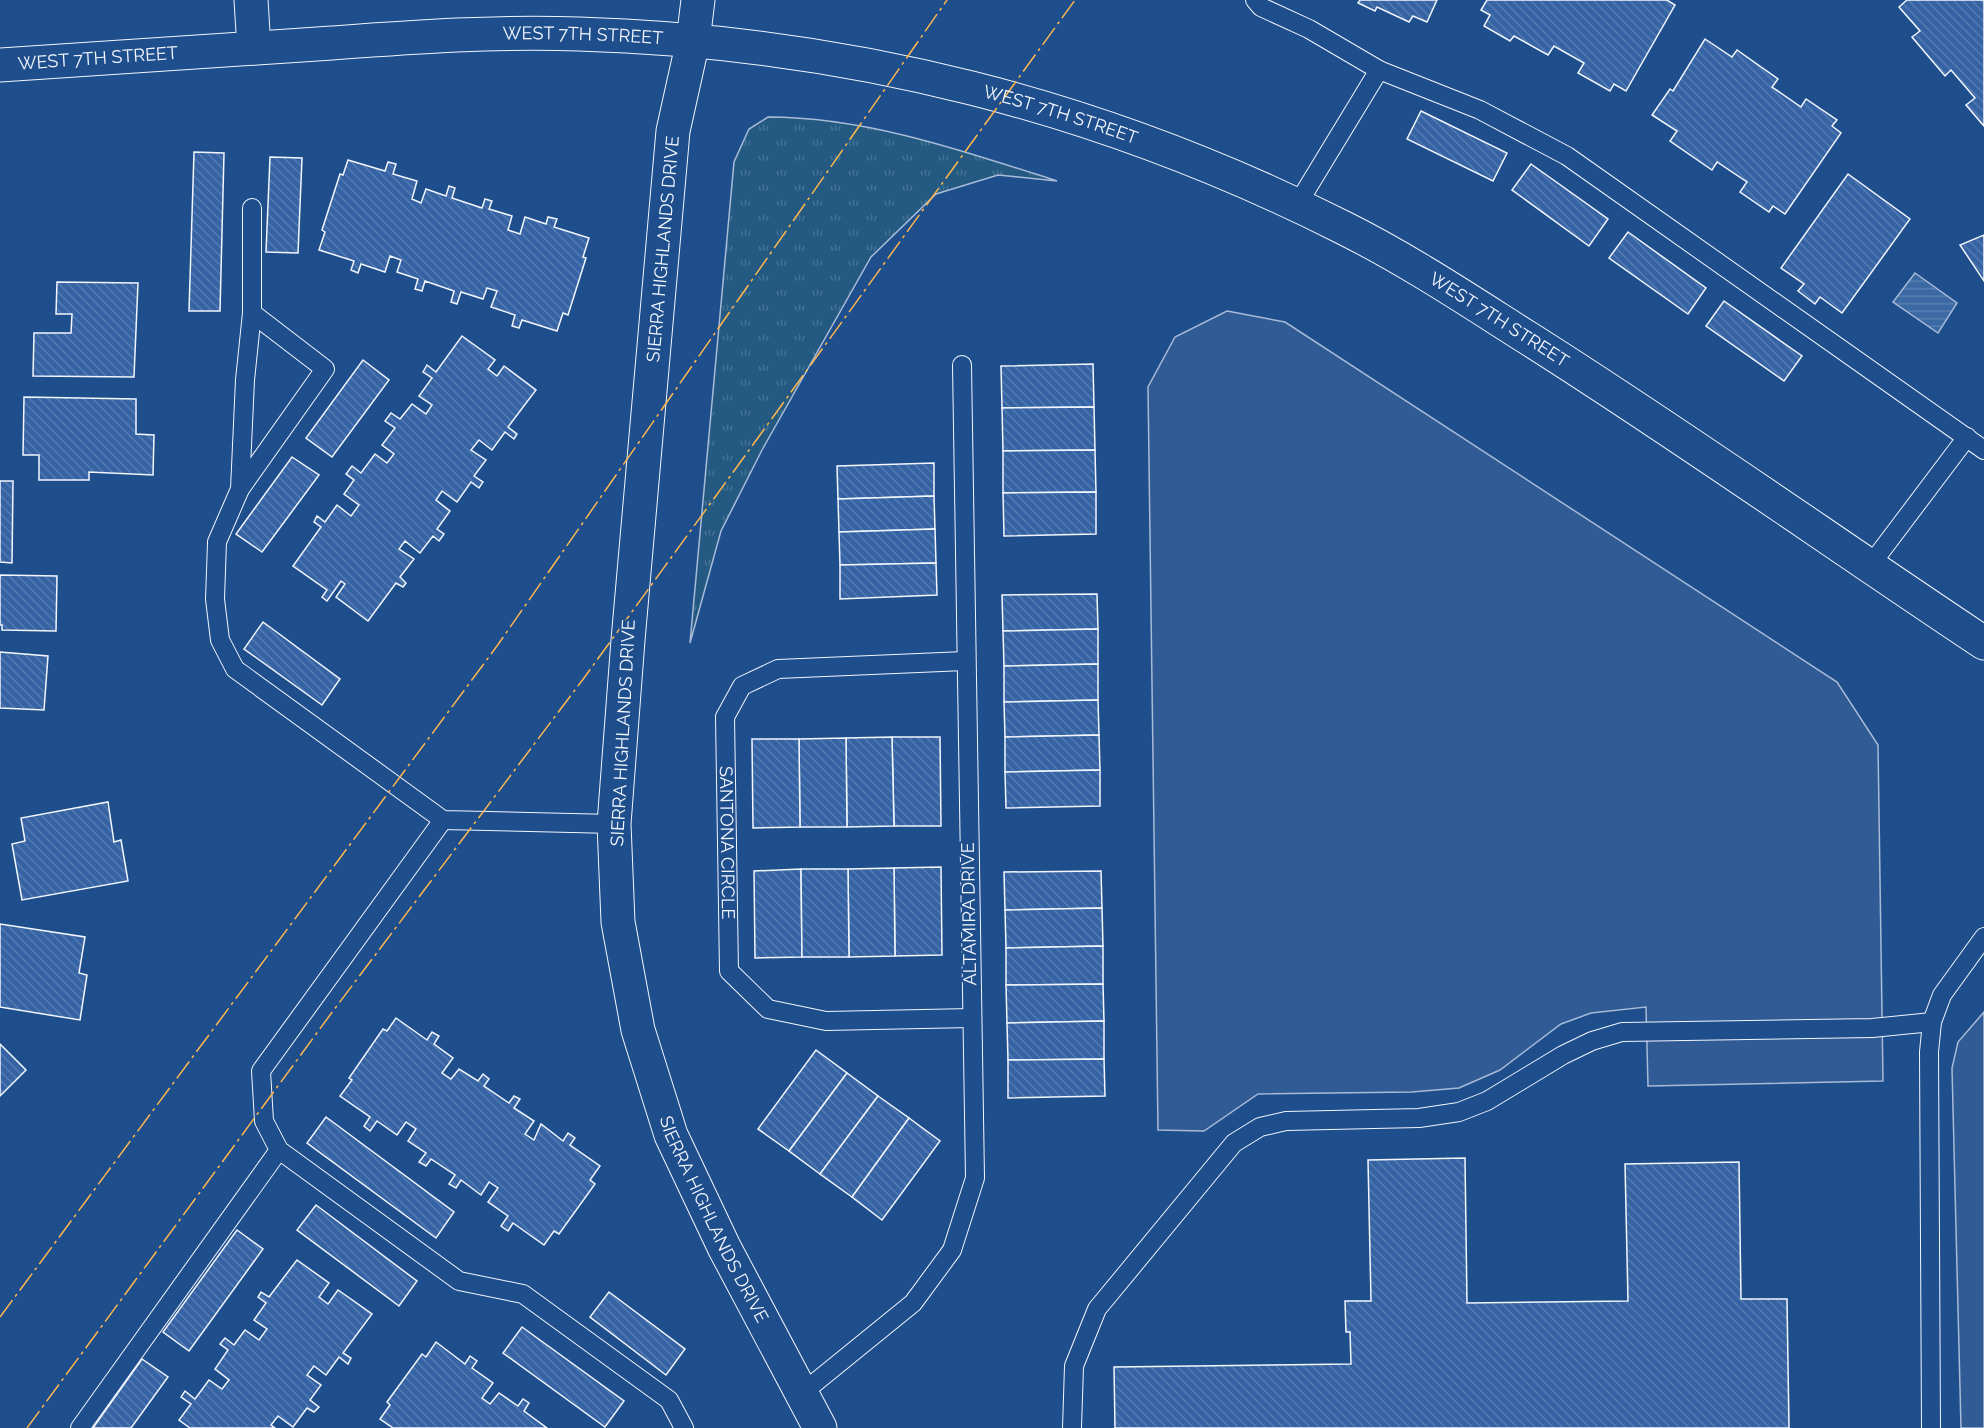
<svg xmlns="http://www.w3.org/2000/svg" width="1984" height="1428" font-family="Raleway,sans-serif">
	<defs>
		<pattern id="grass-tufts" width="24" height="20" patternUnits="userSpaceOnUse" patternTransform="scale(1.5)"><rect width="24" height="20" fill="#245a82"/><path d="M3 7l-1-3M5 7V3M7 7l1-3M15 17l-1-3M17 17v-4M19 17l1-3" fill="none" stroke="#447295"/></pattern>
		<pattern id="water-rules" width="6" height="5" patternUnits="userSpaceOnUse" patternTransform="scale(1.5)"><rect width="6" height="5" fill="#3b69a3"/><path d="M0 2.5h6" fill="none" stroke="#587fb1"/></pattern>
		<pattern id="building-back-hatch" width="6" height="6" patternUnits="userSpaceOnUse" patternTransform="scale(1.5)"><rect width="6" height="6" fill="#3563a3"/><path d="M-1 5l2 2M0 0l6 6M5-1l2 2" fill="none" stroke="#537ab1"/></pattern>
	</defs>
	<rect width="100%" height="100%" fill="#1f4e8c"/>
	<path fill="url(#grass-tufts)" stroke="#a8bbd7" stroke-width="1.5" d="M768 117C866 117 964 151 1057 181L998 175 936 194 871 257 762 450 721 531 690 643 734 162 749 129Z"/>
	<g fill="#305b95" stroke="#a8bbd7" stroke-width="1.5">
		<path d="M1227 311 1285 322 1837 682 1878 745 1883 1081 1648 1086 1646 1007 1591 1013 1561 1024 1500 1070 1459 1088 1412 1092 1258 1094 1204 1131 1158 1130 1148 387 1175 337Z"/>
		<path d="M1984 1012V1428H1961L1952 1068 1958 1042Z"/>
	</g>
	<path fill="url(#water-rules)" stroke="#a8bbd7" stroke-width="1.5" d="M1915 273 1957 303 1938 333 1893 302Z"/>
	<g fill="url(#building-back-hatch)" stroke="#f2f6ff" stroke-width="1.5">
		<path d="M1360 0H1437L1427 22 1413 16 1409 22 1377 7 1375 11 1358 3Z"/>
		<path d="M1487 0H1667L1675 5 1626 91 1614 84 1610 91 1578 73 1584 63 1554 46 1548 55 1514 36 1510 41 1484 26 1490 15 1481 10Z"/>
		<path d="M1907 0H1984V126L1966 105 1975 98 1951 70 1945 76 1912 37 1920 31 1899 7Z"/>
		<path d="M1705 39 1732 57 1737 50 1778 79 1772 87 1801 107 1806 99 1837 120 1832 126 1841 133 1785 214 1773 206 1769 212 1740 192 1747 182 1717 162 1712 170 1670 141 1677 131 1652 115 1670 89 1673 91Z"/>
		<path d="M1421 111 1507 153 1493 181 1407 139Z"/>
		<path d="M194 152 224 153 220 311H189Z"/>
		<path d="M270 157 302 158 298 253 266 252Z"/>
		<path d="M348 160 385 171 388 162 396 164 393 174 417 181 412 199 421 203 426 189 446 196 449 186 455 188 452 198 482 208 485 199 492 201 489 209 512 216 508 230 520 234 525 217 546 224 548 217 557 219 554 227 589 238 583 257 586 258 568 315 563 313 557 331 522 320 519 328 512 326 515 315 491 307 497 291 487 288 483 299 461 292 457 304 451 302 454 291 425 281 422 291 415 289 418 279 397 272 401 260 390 256 385 272 361 264 358 273 351 270 354 261 319 250 325 232 322 230 340 174 343 175Z"/>
		<path d="M1531 164 1608 219 1589 246 1512 190Z"/>
		<path d="M1848 174 1910 219 1842 313 1820 297 1815 304 1798 291 1804 284 1781 268Z"/>
		<path d="M1628 232 1706 288 1688 314 1609 258Z"/>
		<path d="M1984 235V281L1960 245Z"/>
		<path d="M57 282 138 283 134 377 33 376 34 333H71L72 314H56Z"/>
		<path d="M1724 301 1802 356 1784 381 1706 326Z"/>
		<path d="M462 336 495 360 488 369 497 376 504 366 536 390 508 427 517 434 514 439 505 432 492 450 479 440 471 450 486 460 474 476 483 482 479 488 471 482 457 502 442 491 436 500 450 511 437 529 444 534 439 541 433 536 420 553 405 541 399 549 414 559 400 577 406 583 403 587 396 583 368 621 336 597 345 584 341 581 327 601 322 597 327 590 293 566 321 527 314 522 317 516 325 522 337 505 351 516 359 505 344 494 354 480 346 474 352 466 361 473 375 454 387 463 394 454 382 445 395 428 385 421 391 413 400 419 412 404 426 414 432 405 419 396 432 378 423 372 427 365 436 372Z"/>
		<path d="M363 360 389 380 332 457 306 438Z"/>
		<path d="M1093 364 1094 407 1002 408 1001 366Z"/>
		<path d="M24 397 136 399V434L154 435 153 475 89 472V480H39V455H23Z"/>
		<path d="M1094 407 1095 450 1003 451 1002 408Z"/>
		<path d="M1095 450 1096 492 1003 493V451Z"/>
		<path d="M292 457 319 475 262 552 236 534Z"/>
		<path d="M934 463V496L838 499 837 466Z"/>
		<path d="M0 481H13L12 563 0 562Z"/>
		<path d="M1096 492V534L1004 536 1003 493Z"/>
		<path d="M934 496 935 529 839 532 838 499Z"/>
		<path d="M935 529 936 563 840 565 839 532Z"/>
		<path d="M936 563 937 595 840 599V565Z"/>
		<path d="M0 575 57 576 56 631 2 630V625H0Z"/>
		<path d="M1097 594 1098 629 1003 631 1002 595Z"/>
		<path d="M263 622 340 679 322 705 244 649Z"/>
		<path d="M1098 629V664L1004 666 1003 631Z"/>
		<path d="M0 652 48 656 44 710 0 708Z"/>
		<path d="M1098 664V700L1004 702V666Z"/>
		<path d="M1098 700 1099 735 1005 737 1004 702Z"/>
		<path d="M1099 735 1100 770 1005 772V737Z"/>
		<path d="M892 737H940L941 826H894Z"/>
		<path d="M892 737 894 826 847 827 846 738Z"/>
		<path d="M846 738 847 827H800L799 739Z"/>
		<path d="M752 739H799L800 827 753 828Z"/>
		<path d="M1100 770V806L1006 808 1005 772Z"/>
		<path d="M108 802 114 842 121 840 128 881 22 900 12 844 25 841 21 818Z"/>
		<path d="M941 867 942 955 895 956 894 868Z"/>
		<path d="M894 868 895 956 849 957 848 869Z"/>
		<path d="M801 869 802 957 755 958 754 871Z"/>
		<path d="M801 869H848L849 957H802Z"/>
		<path d="M1101 871 1102 908 1005 910 1004 872Z"/>
		<path d="M1102 908 1103 946 1006 948 1005 910Z"/>
		<path d="M0 924 85 937 79 973 87 975 80 1020 0 1007Z"/>
		<path d="M1103 946V984L1006 985V948Z"/>
		<path d="M1103 984 1104 1021 1007 1023 1006 985Z"/>
		<path d="M396 1018 427 1040 432 1032 439 1036 434 1044 453 1058 442 1073 451 1079 459 1069 478 1081 483 1074 489 1079 484 1086 509 1103 514 1096 520 1099 514 1108 534 1121 525 1134 534 1140 541 1124 563 1141 568 1133 575 1138 570 1145 600 1166 590 1180 595 1184 559 1234 554 1231 544 1245 513 1223 508 1231 501 1226 508 1216 488 1202 498 1188 489 1182 481 1195 461 1180 456 1188 449 1184 455 1175 431 1159 426 1166 419 1162 426 1153 408 1141 416 1129 406 1122 397 1135 377 1121 370 1131 364 1126 370 1117 340 1096 352 1080 349 1078 383 1029 387 1031Z"/>
		<path d="M1104 1021V1059L1008 1060 1007 1023Z"/>
		<path d="M0 1044 26 1070 0 1096Z"/>
		<path d="M816 1050 847 1073 789 1151 758 1129Z"/>
		<path d="M1104 1059 1105 1096 1008 1098V1060Z"/>
		<path d="M847 1073 878 1096 820 1174 789 1151Z"/>
		<path d="M878 1096 909 1118 852 1197 820 1174Z"/>
		<path d="M326 1117 454 1212 436 1238 307 1143Z"/>
		<path d="M909 1118 940 1141 882 1220 852 1197Z"/>
		<path d="M1465 1158 1467 1303 1628 1301 1625 1164 1739 1162 1741 1299H1787L1789 1428H1115L1114 1367 1351 1364 1350 1332H1346L1345 1301H1371L1368 1160Z"/>
		<path d="M316 1205 417 1281 399 1306 297 1230Z"/>
		<path d="M237 1230 263 1249 189 1351 163 1332Z"/>
		<path d="M297 1260 329 1283 319 1297 328 1304 338 1290 372 1314 343 1353 351 1358 348 1364 339 1357 326 1375 314 1366 307 1375 321 1385 310 1400 319 1407 314 1412 307 1408 293 1427 278 1416 271 1425 275 1428H190L179 1420 191 1404 181 1397 185 1391 195 1399 209 1380 222 1389 229 1380 215 1369 228 1350 220 1344 225 1338 234 1345 245 1330 259 1340 267 1329 254 1320 266 1303 258 1297 261 1292 269 1297Z"/>
		<path d="M609 1292 685 1349 666 1375 590 1317Z"/>
		<path d="M522 1327 624 1401 605 1427 503 1353Z"/>
		<path d="M436 1342 465 1364 470 1356 477 1361 472 1368 493 1383 482 1398 490 1404 499 1393 518 1406 523 1399 529 1403 524 1411 547 1428H393L380 1419 390 1405 387 1402 422 1354 426 1357Z"/>
		<path d="M142 1359 168 1377 131 1428H93Z"/>
	</g>
	<g fill="none" stroke-linecap="round" stroke-linejoin="round">
		<g stroke="#f2f6ff" stroke-width="20">
			<g id="lane">
				<path d="M1255 0 1261 7 1309 29 1379 70 1480 110 1567 156 1984 450"/>
				<path d="M1297 205 1379 70"/>
				<path d="M252 208V313L245 380 240 489 217 542 215 599 220 640 235 669 443 820 614 824"/>
				<path d="M240 489 325 369 252 313"/>
				<path d="M1869 567 1967 437"/>
				<path id="s1" d="M965 661 778 669 742 686 725 717 729 971 768 1009 826 1021 971 1018"/>
				<path d="M443 820 261 1071 264 1121 279 1150 459 1281 523 1294 669 1400 684 1428"/>
				<path d="M801 1394 913 1303 952 1250 975 1178 962 365"/>
				<path d="M80 1428 279 1150"/>
				<path d="M1072 1428 1074 1366 1097 1309 1234 1143 1260 1127 1286 1121 1419 1118 1459 1112 1487 1101 1563 1055 1592 1041 1622 1032 1872 1028 1932 1022"/>
				<path d="M1931 1428 1929 1052 1932 1022 1942 995 1984 937"/>
			</g>
		</g>
		<g stroke="#f2f6ff" stroke-width="35">
			<g id="street">
				<path d="M251 0 254 48"/>
				<path d="M693 41 698 0"/>
			</g>
		</g>
		<g stroke="#f2f6ff" stroke-width="35">
			<g id="secondary">
				<path id="s2" d="M693 41 673 131 628 640 614 824 618 922 638 1030 671 1135 724 1247 820 1428"/>
				<path id="s3" d="M0 65C111 57 222 50 332 43 415 37 497 31 579 34 850 42 1102 106 1344 228 1408 260 1468 300 1528 338 1683 436 1832 542 1984 643"/>
			</g>
		</g>
		<use href="#lane" stroke="#1f4e8c" stroke-width="18"/>
		<use href="#street" stroke="#1f4e8c" stroke-width="33"/>
		<use href="#secondary" stroke="#1f4e8c" stroke-width="33"/>
		<g stroke="#ffb74d" stroke-width="1.5" stroke-dasharray="21 4.5 3 4.5" stroke-linecap="butt">
			<path d="M0 1317 497 646 947 0"/>
			<path d="M27 1428 333 1011 584 678 1075 0"/>
		</g>
	</g>
	<g text-anchor="middle" stroke-width="4.5" stroke-linejoin="round" paint-order="stroke">
		<g font-size="18" fill="#f2f6ff" stroke="#1f4e8c">
			<text dy="6" stroke="none"><textPath href="#s3" startOffset="584">WEST 7TH STREET</textPath></text>
			<text dy="6" stroke="none"><textPath href="#s3" startOffset="98">WEST 7TH STREET</textPath></text>
			<text dy="6" stroke="none"><textPath href="#s3" startOffset="1070">WEST 7TH STREET</textPath></text>
			<text transform="translate(663 249) rotate(-85)" y="6">SIERRA HIGHLANDS DRIVE</text>
			<text dy="6" stroke="none"><textPath href="#s3" startOffset="1556">WEST 7TH STREET</textPath></text>
			<text transform="translate(623 733) rotate(-87)" y="6">SIERRA HIGHLANDS DRIVE</text>
			<text dy="6" stroke="none"><textPath href="#s1" startOffset="388">SANTONA CIRCLE</textPath></text>
			<text transform="translate(969 914) rotate(-91)" y="6">ALTAMIRA DRIVE</text>
			<text dy="6" stroke="none"><textPath href="#s2" startOffset="1200">SIERRA HIGHLANDS DRIVE</textPath></text>
		</g>
	</g>
</svg>
